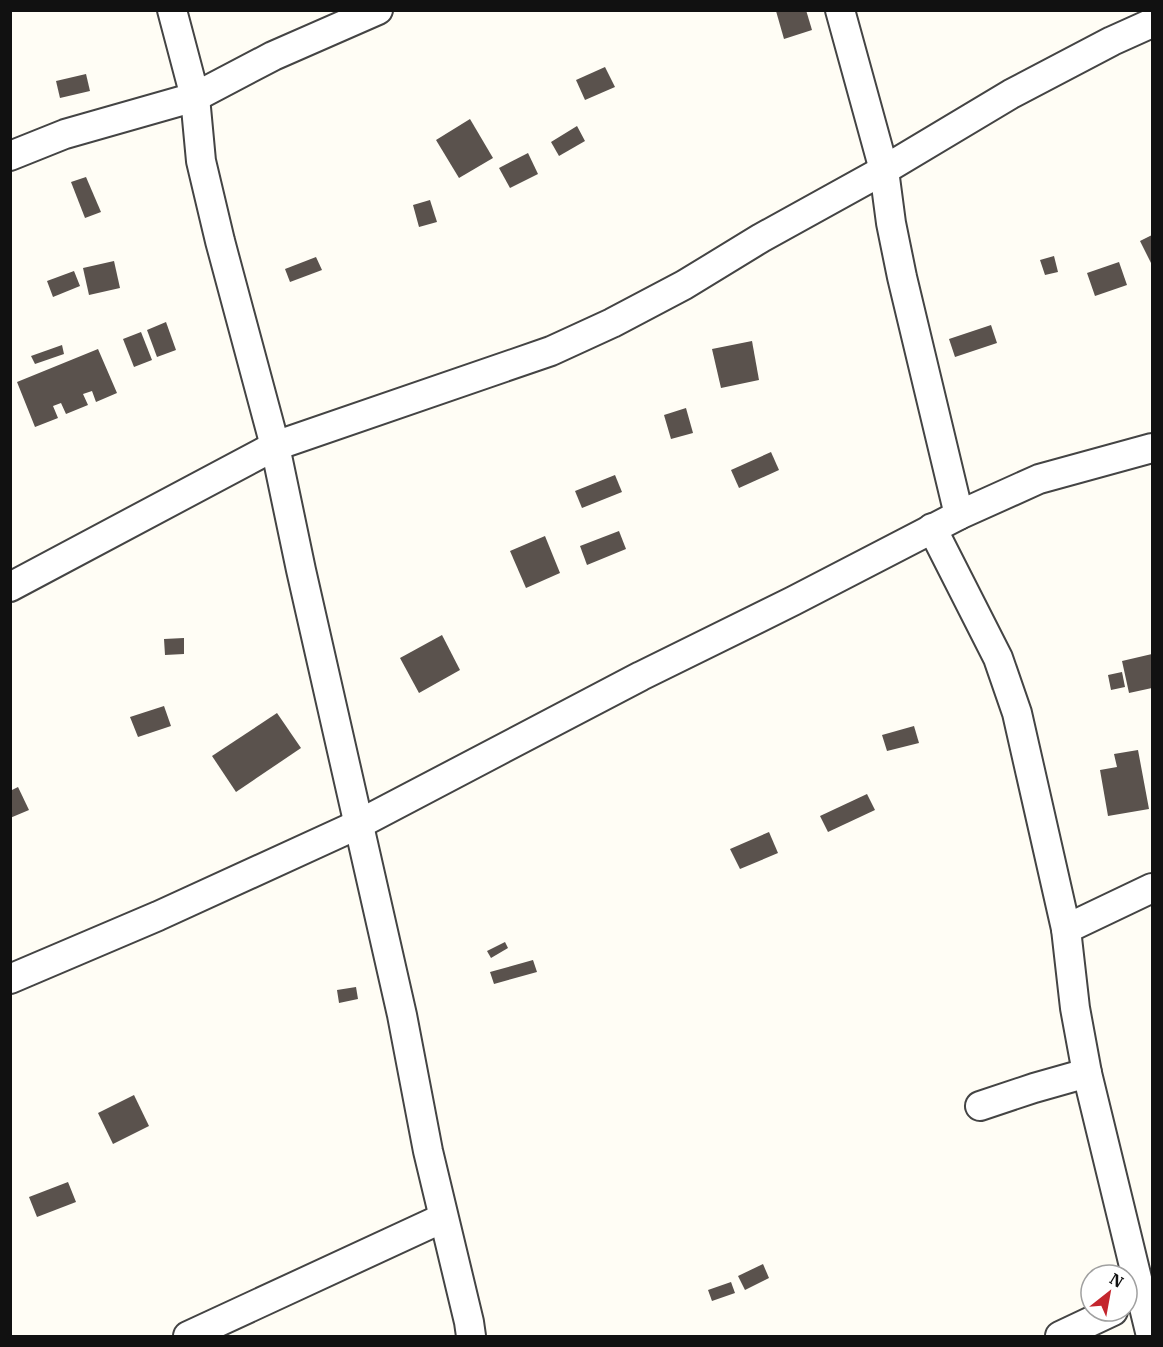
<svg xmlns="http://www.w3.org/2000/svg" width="1163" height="1347" font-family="'IBM Plex Serif',serif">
	<rect width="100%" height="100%" fill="#fffdf5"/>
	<g fill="#5a524d">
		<path d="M806 10 812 30 784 39 776 11Z"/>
		<path d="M605 67 615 87 585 100 576 80Z"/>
		<path d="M86 74 90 91 60 98 56 81Z"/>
		<path d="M470 119 493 158 459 178 436 140Z"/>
		<path d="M577 126 585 141 559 156 551 142Z"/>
		<path d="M528 153 538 174 510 188 499 168Z"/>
		<path d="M86 177 101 212 85 218 71 182Z"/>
		<path d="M430 200 437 222 419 227 413 205Z"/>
		<path d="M1152 235V265L1140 241Z"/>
		<path d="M1054 256 1058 272 1045 275 1040 260Z"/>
		<path d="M316 257 322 270 290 282 285 269Z"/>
		<path d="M114 261 120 288 89 295 83 268Z"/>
		<path d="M1119 262 1127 285 1095 296 1087 273Z"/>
		<path d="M74 271 80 286 53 297 47 281Z"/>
		<path d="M166 322 176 350 157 357 147 330Z"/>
		<path d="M991 325 997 343 955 357 949 339Z"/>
		<path d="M141 332 152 360 134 367 123 339Z"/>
		<path d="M752 341 759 380 721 388 712 349Z"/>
		<path d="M62 345 64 354 35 364 31 356Z"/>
		<path d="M98 349 117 393 96 402 92 391 83 394 88 405 66 414 61 403 53 406 58 418 35 427 17 382Z"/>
		<path d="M686 408 693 433 671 439 664 415Z"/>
		<path d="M771 452 779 470 739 488 731 470Z"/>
		<path d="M615 475 622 492 582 508 575 491Z"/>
		<path d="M619 531 626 549 587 565 580 546Z"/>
		<path d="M545 536 560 573 526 588 510 551Z"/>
		<path d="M442 635 460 670 419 693 400 658Z"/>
		<path d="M184 638V654L165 655 164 639Z"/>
		<path d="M1152 654V688L1129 693 1122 661Z"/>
		<path d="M1122 672 1125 687 1111 690 1108 675Z"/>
		<path d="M164 706 171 726 138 737 130 717Z"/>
		<path d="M277 713 301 748 236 792 212 756Z"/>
		<path d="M914 726 919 743 887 751 882 735Z"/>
		<path d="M1138 750 1149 809 1108 816 1100 770 1117 767 1114 754Z"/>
		<path d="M18 787 29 810 10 818V791Z"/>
		<path d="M867 794 875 810 828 832 820 816Z"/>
		<path d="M769 832 778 853 740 869 730 849Z"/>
		<path d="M505 942 508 948 491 958 487 951Z"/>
		<path d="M533 960 537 972 494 984 490 972Z"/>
		<path d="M356 987 358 999 339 1003 337 990Z"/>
		<path d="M134 1095 149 1126 113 1144 98 1113Z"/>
		<path d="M68 1182 76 1202 37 1217 29 1197Z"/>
		<path d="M763 1264 769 1278 745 1290 738 1276Z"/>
		<path d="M731 1282 735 1293 712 1301 708 1290Z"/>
	</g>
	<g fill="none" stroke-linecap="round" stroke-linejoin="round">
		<g stroke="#444" stroke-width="32">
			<g id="street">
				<path d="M172 10 195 97 201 161 220 241 275 446 301 570 402 1015 428 1151 469 1322 471 1336"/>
				<path d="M840 10 884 170 891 223 902 277 959 515"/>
				<path d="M10 156 65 134 195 97 273 56 378 10"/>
				<path d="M932 528 998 658 1017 713 1066 929 1075 1008 1087 1073 1151 1336"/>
				<path d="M10 587 275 446 551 351 612 323 684 285 761 238 884 170 1011 94 1112 41 1152 23"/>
				<path d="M1066 929 1152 888"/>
				<path d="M10 979 158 916 359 824 641 676 793 601 959 515 1039 479 1152 448"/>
				<path d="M980 1106 1034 1088 1087 1073"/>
				<path d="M188 1336 443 1218"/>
				<path d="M1060 1336 1113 1311"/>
			</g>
		</g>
		<use href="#street" stroke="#fff" stroke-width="28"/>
	</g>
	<rect width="1163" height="1347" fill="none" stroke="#111111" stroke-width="24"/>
	<g transform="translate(1109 1293) rotate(31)"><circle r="28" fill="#ffffff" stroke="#a0a0a0" stroke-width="1.5"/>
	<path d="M0-4.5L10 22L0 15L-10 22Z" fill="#c4262e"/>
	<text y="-9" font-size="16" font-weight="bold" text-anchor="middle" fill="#111111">N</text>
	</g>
</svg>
